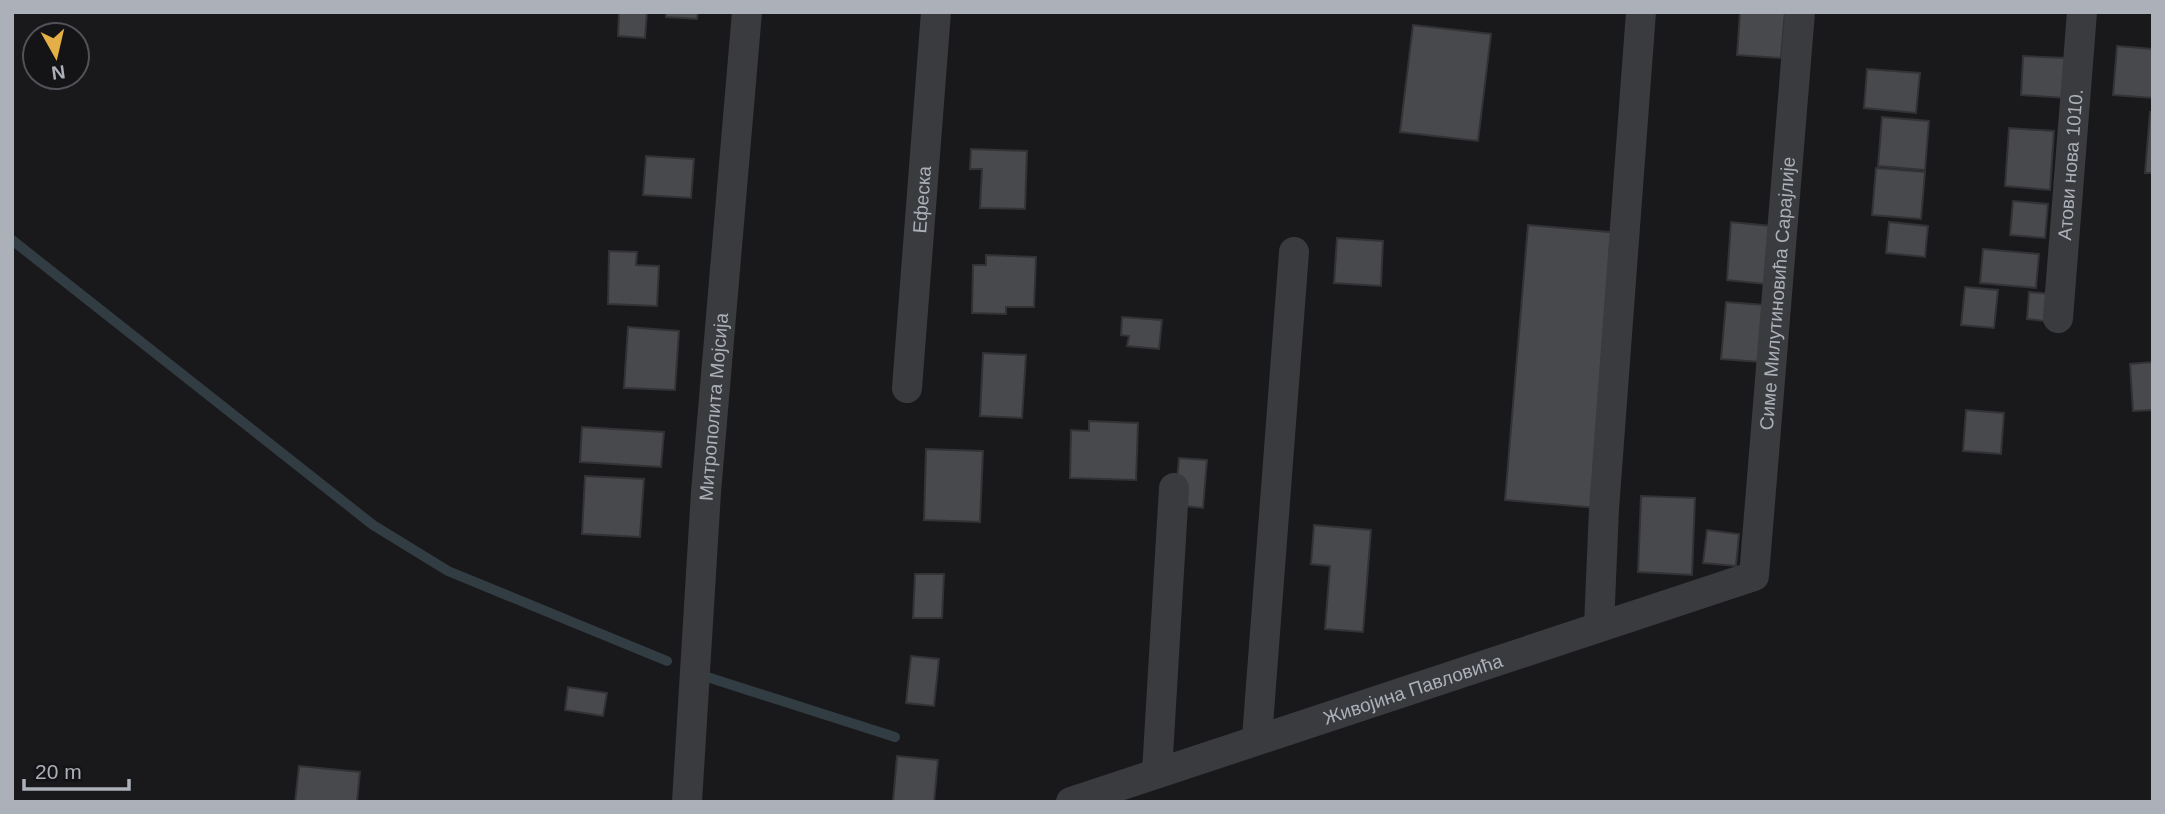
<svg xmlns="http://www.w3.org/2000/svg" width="2165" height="814" font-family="Helvetica,sans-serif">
	<rect width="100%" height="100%" fill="#19191b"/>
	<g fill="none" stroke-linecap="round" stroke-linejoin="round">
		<g stroke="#323c43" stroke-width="10">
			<path d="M12 240 373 525 448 571 667 661"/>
			<path d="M701 675 895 737"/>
		</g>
	</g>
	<g fill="#48494d" stroke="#333336" stroke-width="2">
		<path d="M619 12H647L645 38 618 36Z"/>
		<path d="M666 12H698L697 19 666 17Z"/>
		<path d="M1740 12H1785L1781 58 1737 55Z"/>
		<path d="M1413 25 1491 34 1478 141 1400 132Z"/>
		<path d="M2117 46 2153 49V98L2113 95Z"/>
		<path d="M2023 56 2066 58 2064 98 2021 95Z"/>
		<path d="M1867 69 1920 73 1916 113 1864 108Z"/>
		<path d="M2150 112H2153V173H2145Z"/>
		<path d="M1882 117 1929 121 1925 170 1878 166Z"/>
		<path d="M2009 128 2054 131 2050 190 2005 186Z"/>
		<path d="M971 149 1027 151 1025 209 980 208 982 169H970Z"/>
		<path d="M646 156 694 159 691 198 643 195Z"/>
		<path d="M1876 168 1925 172 1921 219 1872 215Z"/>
		<path d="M2013 201 2048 204 2045 238 2010 235Z"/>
		<path d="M1731 222 1771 226 1765 284 1727 280Z"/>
		<path d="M1889 222 1928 226 1925 257 1886 253Z"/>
		<path d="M1528 225 1621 233 1598 508 1505 500Z"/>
		<path d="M1337 238 1383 241 1381 286 1334 283Z"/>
		<path d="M1983 249 2039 254 2036 288 1980 283Z"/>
		<path d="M609 251 637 252 636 265 659 266 657 306 608 304Z"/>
		<path d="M986 255 1036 257 1034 307H1006V314L972 313 973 265H986Z"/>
		<path d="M1965 287 1998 290 1994 328 1961 325Z"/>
		<path d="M2029 292 2054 294 2052 322 2027 319Z"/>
		<path d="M1726 302 1765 305 1760 362 1721 359Z"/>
		<path d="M1122 317 1162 320 1159 349 1127 346 1129 336 1121 335Z"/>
		<path d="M628 327 679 331 675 390 624 388Z"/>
		<path d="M983 353 1026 355 1022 418 980 416Z"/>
		<path d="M2153 362V410L2133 411 2130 364Z"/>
		<path d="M1966 410 2004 413 2001 454 1963 451Z"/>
		<path d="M1089 421 1138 423 1136 480 1070 478 1071 430 1089 431Z"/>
		<path d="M582 427 664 432 661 467 580 462Z"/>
		<path d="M926 449 983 451 980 522 924 520Z"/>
		<path d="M1179 458 1207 460 1203 508 1175 505Z"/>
		<path d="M585 476 644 479 640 537 582 534Z"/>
		<path d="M1641 496 1695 498 1692 575 1638 572Z"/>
		<path d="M1314 525 1371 530 1363 632 1325 629 1330 566 1311 564Z"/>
		<path d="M1707 530 1739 534 1736 566 1703 563Z"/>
		<path d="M915 574H944L942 618H913Z"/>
		<path d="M911 656 939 659 934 706 906 703Z"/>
		<path d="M568 687 607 693 603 716 565 710Z"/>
		<path d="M897 756 938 760 934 802H893Z"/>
		<path d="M299 766 360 772 357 802H295Z"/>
	</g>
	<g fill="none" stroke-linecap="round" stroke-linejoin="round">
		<g stroke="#3a3b3f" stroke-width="30">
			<path id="s1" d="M2058 318 2082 12"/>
			<path id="s2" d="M907 388 936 12"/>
			<path d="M1599 626 1604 509 1641 12"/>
			<path d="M1257 738 1294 252"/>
			<path d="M1157 772 1174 488"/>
			<path id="s3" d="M687 802 706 492 747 12"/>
			<path id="s4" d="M1071 802 1754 576 1800 12"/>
		</g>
	</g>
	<g text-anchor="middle" stroke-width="5" stroke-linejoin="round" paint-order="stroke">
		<g font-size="19" fill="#acb0b9" stroke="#141416">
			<text dy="7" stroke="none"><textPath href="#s1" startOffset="154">Атови нова 1010.</textPath></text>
			<text dy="7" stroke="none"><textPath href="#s2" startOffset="189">Ефеска</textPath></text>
			<text dy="7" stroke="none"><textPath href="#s4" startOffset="1003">Симе Милутиновића Сарајлије</textPath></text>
			<text dy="7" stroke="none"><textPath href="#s3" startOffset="396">Митрополита Мојсија</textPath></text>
			<text dy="7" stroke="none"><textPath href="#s4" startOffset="360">Живојина Павловића</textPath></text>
		</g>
	</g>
	<rect width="2165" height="814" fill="none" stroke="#acb0b9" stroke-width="28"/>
	<g transform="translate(56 56) rotate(172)"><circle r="33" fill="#141416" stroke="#515257" stroke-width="2"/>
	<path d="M0-5L12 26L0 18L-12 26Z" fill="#e5af47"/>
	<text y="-10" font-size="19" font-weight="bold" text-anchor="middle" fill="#acb0b9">N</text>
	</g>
	<path d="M24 779v10h105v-10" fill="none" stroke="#acb0b9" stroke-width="3.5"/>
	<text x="35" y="779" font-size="21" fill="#acb0b9" stroke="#141416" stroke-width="5" paint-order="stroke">20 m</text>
</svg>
